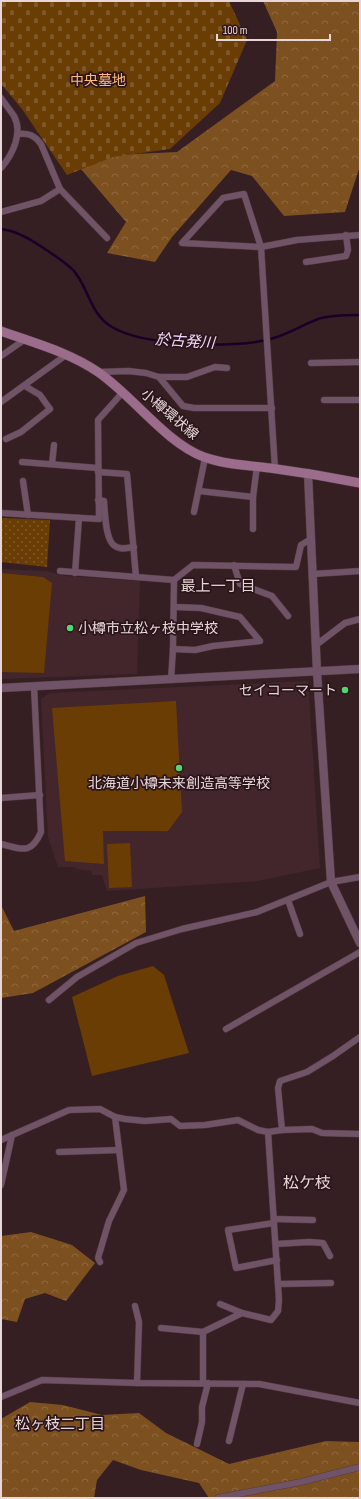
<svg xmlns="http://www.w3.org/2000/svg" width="361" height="1499" font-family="'Sofia Sans Condensed','Noto Sans JP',sans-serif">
	<defs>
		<pattern id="green-dots" width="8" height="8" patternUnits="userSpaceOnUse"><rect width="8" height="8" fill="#6a3d05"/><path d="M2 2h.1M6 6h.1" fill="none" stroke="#7f5829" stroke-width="1.8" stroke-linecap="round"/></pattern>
		<pattern id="forest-crowns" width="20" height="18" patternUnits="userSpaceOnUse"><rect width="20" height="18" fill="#7d5020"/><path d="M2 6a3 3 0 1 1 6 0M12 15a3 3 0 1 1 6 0" fill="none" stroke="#8f6840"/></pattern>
		<pattern id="cemetery-stones" width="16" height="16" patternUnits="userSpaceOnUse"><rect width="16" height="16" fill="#6a3d05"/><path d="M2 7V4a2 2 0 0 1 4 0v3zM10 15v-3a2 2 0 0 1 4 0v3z" fill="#7f5829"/></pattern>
	</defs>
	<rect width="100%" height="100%" fill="#351f23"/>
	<g fill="#43262c">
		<path d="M1 569 46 571 65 576 140 581 137 674 1 679Z"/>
		<path d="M308 681 320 868 258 881 107 891 102 875H93L91 871 76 869 75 867H58L48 837 41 699 50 693Z"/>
	</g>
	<path fill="url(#green-dots)" d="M1 518 50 520 47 567 1 562Z"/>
	<g fill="url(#forest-crowns)">
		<path d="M263 1H360V166L345 212 284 216 252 176 231 170 172 237 155 262 107 253 126 222 80 168 114 155 177 152 275 81 277 32Z"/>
		<path d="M145 896 146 932 33 993 1 998V905L14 931Z"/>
		<path d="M31 1232 72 1245 95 1263 66 1301 45 1293 25 1299 17 1322 1 1319V1236Z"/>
		<path d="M30 1402 63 1405 102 1415 139 1413 166 1433 229 1464 326 1441 360 1442V1498H209L199 1483 141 1470 113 1460 97 1480 94 1498H1V1419Z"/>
	</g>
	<path fill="url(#cemetery-stones)" d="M1 1H229L247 40 220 103 170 149 113 157 67 175 22 109 1 84Z"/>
	<g fill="#6a3d05">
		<path d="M1 573 43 577 52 583 44 673 1 672Z"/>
		<path d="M176 701 182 812 168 831H103L104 864 65 861 52 708Z"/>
		<path d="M130 843 132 887 109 888 107 844Z"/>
		<path d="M153 966 164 975 189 1053 92 1076 72 997 118 976Z"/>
	</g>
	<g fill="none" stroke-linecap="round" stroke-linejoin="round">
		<path stroke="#1a0029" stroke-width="2.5" d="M1 229C8 230 15 232 21 235 31 239 67 263 74 271 76 273 77 276 79 278 90 296 93 316 112 327 143 346 236 349 270 339 287 335 302 325 318 319 331 315 346 315 360 315"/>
		<g stroke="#513c40" stroke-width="7">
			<g id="minor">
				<path d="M1 98C5 104 10 110 14 116 23 133 13 154 1 168"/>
				<path d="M18 134C29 133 34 135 41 144L60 189 107 238"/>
				<path d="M1 212 41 201 60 189"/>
				<path d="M306 262 346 256 348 250 346 235"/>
				<path d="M1 356 24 340"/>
				<path d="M311 363 360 362"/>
				<path d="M98 372 128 371 146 373 159 377 183 406 194 408H272"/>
				<path d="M159 377H187L215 367 227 368"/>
				<path d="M324 400H360"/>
				<path d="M1 402 66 355"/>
				<path d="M6 439 21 432 50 409 40 395 25 386"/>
				<path d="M22 462 98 468"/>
				<path d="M52 464 54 445"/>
				<path d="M275 469 261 247 244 194 223 198 182 243 261 247 297 240 360 235"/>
				<path d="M98 472 127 474 136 577"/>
				<path d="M23 481 28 515"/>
				<path d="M199 491 253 497"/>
				<path d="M98 500 104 501C105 511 105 541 115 546 120 550 127 548 134 547"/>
				<path d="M194 512 205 458"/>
				<path d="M1 513 99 519 98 420 123 392"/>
				<path d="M253 529V497L257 466"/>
				<path d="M234 565 240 584 272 596 288 616"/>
				<path d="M60 571 174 580 193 565 296 567 301 545 311 539"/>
				<path d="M75 573 79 518"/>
				<path d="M313 574 360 571"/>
				<path d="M316 645 345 623 360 619"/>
				<path d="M173 649 195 650 213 646 260 641 240 617 201 608 174 607"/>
				<path d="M171 680 173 649 174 580"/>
				<path d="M1 798 40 795"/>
				<path d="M1 844C22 849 31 855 41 832L34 686"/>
				<path d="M288 900 300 934"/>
				<path d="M49 1000 77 977 136 943 182 929 257 912 331 882 360 877"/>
				<path d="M226 1029 360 952"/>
				<path d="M282 1130 278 1088 280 1081 307 1072 333 1056 360 1037"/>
				<path d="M1 1140 69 1110 100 1109 115 1117 125 1119 145 1121 171 1119 180 1126 205 1125 238 1120 258 1130 268 1132 282 1130 312 1129 322 1133 360 1134"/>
				<path d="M59 1152 119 1150"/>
				<path d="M1 1185 12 1135"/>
				<path d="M274 1219 313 1220"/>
				<path d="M274 1223 228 1230 236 1268 277 1260"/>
				<path d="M276 1244 309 1242 323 1243 330 1256"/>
				<path d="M100 1262 98 1258 109 1221 124 1190 115 1117"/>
				<path d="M278 1284 331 1283"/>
				<path d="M220 1304 242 1313"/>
				<path d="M135 1306 139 1322 137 1383"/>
				<path d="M161 1328 203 1332 242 1313 271 1320 278 1311 279 1300 268 1132"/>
				<path d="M203 1332V1383"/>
				<path d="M1 1397 42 1380 137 1383 259 1384 360 1403"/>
				<path d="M229 1441 243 1384"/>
				<path d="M197 1444 202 1422V1407L208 1383"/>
				<path d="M218 1498 301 1482 360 1467"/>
			</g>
		</g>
		<g stroke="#513c40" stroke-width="9">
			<g id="tertiary">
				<path d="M308 473 317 672 331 882 360 943"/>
				<path d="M1 688 360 669"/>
			</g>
		</g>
		<g stroke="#513c40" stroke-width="10">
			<path id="secondary" d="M1 331C34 343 69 352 98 372 133 396 166 443 204 457 225 465 249 465 270 468 300 472 330 477 360 483"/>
		</g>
		<use href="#minor" stroke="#715367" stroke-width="6"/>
		<use href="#tertiary" stroke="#715367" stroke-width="8"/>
		<use href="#secondary" stroke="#9b6c8b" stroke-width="9"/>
	</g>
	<g fill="#52d673" stroke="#2b151a" stroke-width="1.5">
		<circle cx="70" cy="628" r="4"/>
		<circle cx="345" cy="690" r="4"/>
		<circle cx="179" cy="768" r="4"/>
	</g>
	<g text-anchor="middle" stroke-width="3.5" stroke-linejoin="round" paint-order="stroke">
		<g font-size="14" fill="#ffbc7d" stroke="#2b151a">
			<text x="98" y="85">中央墓地</text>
		</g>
		<g font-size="14" fill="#e7d7d9" stroke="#2b151a">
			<text transform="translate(170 414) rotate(40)" y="5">小樽環状線</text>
		</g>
		<g font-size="14" fill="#e7d7d9" stroke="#2b151a" text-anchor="start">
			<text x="78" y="633">小樽市立松ヶ枝中学校</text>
			<text x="337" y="695" text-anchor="end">セイコーマート</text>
			<text x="179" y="788" text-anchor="middle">北海道小樽未来創造高等学校</text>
		</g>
		<g font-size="15" font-style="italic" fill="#eed9fe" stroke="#2b151a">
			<text transform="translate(185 341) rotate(4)" y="5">於古発川</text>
		</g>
		<g font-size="15" fill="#e7d7d9" stroke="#2b151a">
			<text x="218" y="591">最上一丁目</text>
			<text x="60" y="1429">松ヶ枝二丁目</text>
		</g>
		<g font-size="16" fill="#e7d7d9" stroke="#2b151a">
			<text x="307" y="1188">松ケ枝</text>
		</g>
	</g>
	<rect width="361" height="1499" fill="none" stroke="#e7d7d9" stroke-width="4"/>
	<path d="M217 34v6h113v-6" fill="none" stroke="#e7d7d9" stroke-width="2"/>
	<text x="223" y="34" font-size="12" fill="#e7d7d9" stroke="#2b151a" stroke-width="3" paint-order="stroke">100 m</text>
</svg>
